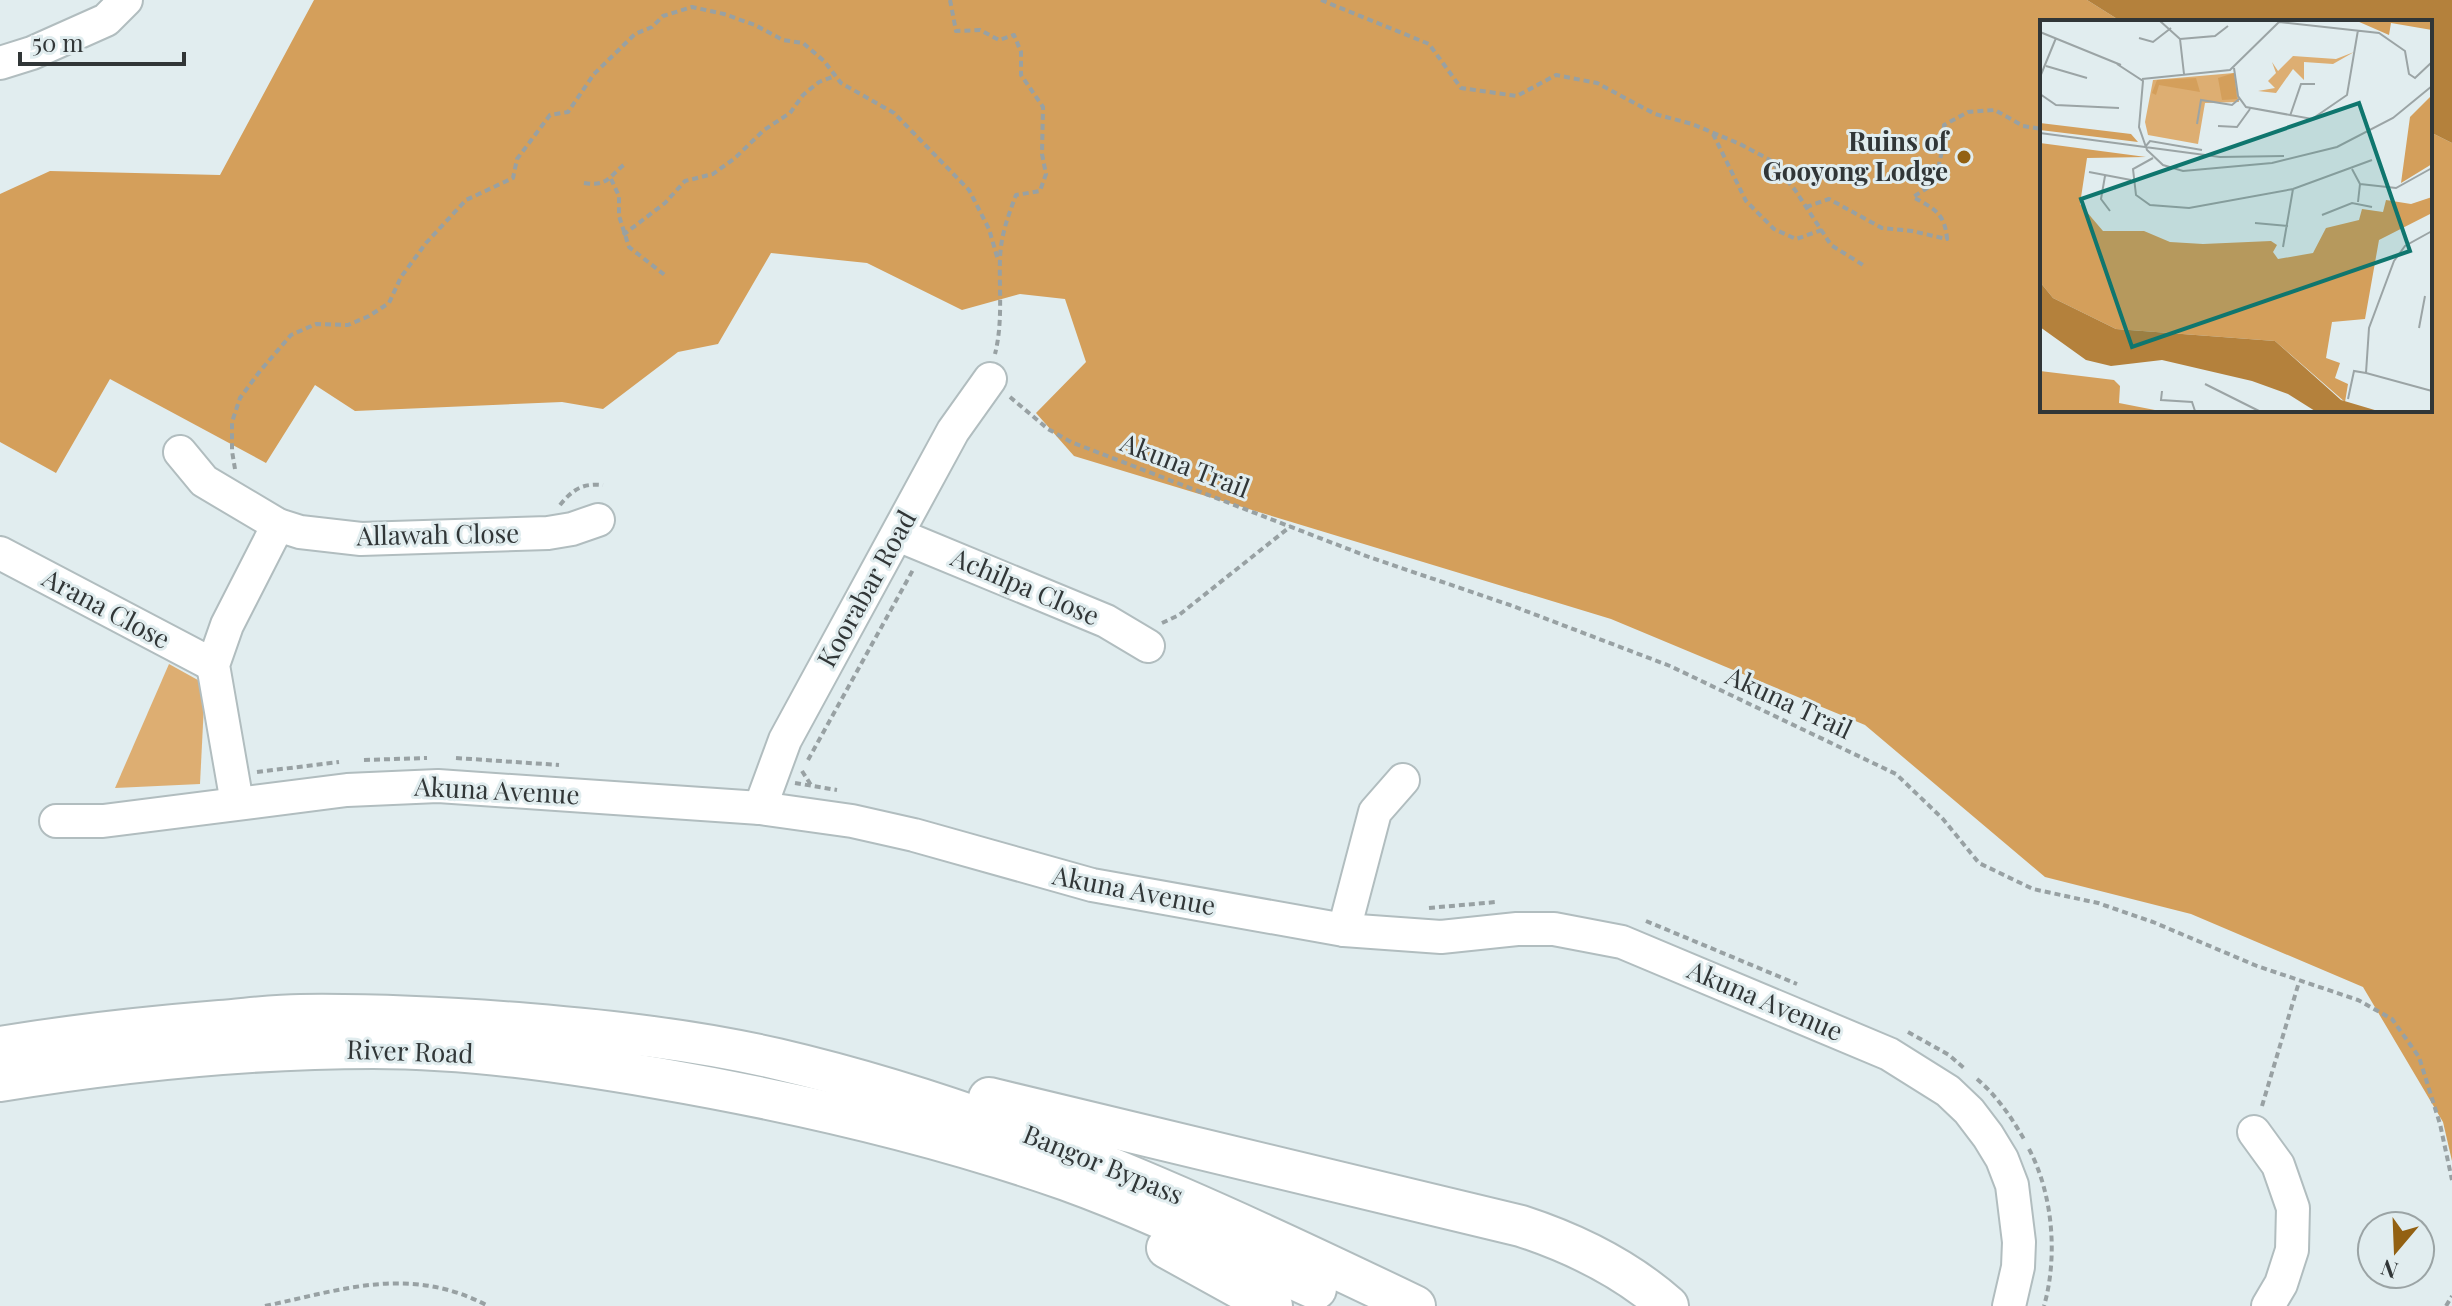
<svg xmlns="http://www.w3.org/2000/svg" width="2452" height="1306" font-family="'Playfair Display',serif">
	<rect width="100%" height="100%" fill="#e1edef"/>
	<path fill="#ddae72" d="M169 664 205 684 200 784 115 788Z"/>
	<path fill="#d49f5b" d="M314 0H2087L2122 22H2042V410H2430V132L2452 143V1161L2443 1122 2363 987 2191 914 2045 877 1865 725 1611 619 1074 456 1036 413 1086 362 1065 299 1020 294 962 310 867 263 771 253 718 344 678 352 603 409 562 402 355 411 315 385 266 463 110 379 56 473 0 442V194L50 171 220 175Z"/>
	<path fill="#b4813c" d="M2087 0H2452V143L2430 132V22H2122Z"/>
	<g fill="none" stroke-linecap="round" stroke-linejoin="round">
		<g stroke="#b1bdbf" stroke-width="36">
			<g id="minor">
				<path d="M0 63 32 53 106 20 126 0"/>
				<path d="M180 452 204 481 278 525 300 532 361 539 548 533 572 529 598 520"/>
				<path d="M898 535 1106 621 1148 646"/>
				<path d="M0 553 213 665"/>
				<path d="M237 803 213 665 227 625 278 525"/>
				<path d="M760 808 785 740 953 431 990 379"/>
				<path d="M56 821H103L347 790 438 786 760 808 852 821 914 835 1092 885 1344 930 1441 937 1517 929H1554L1622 942 1889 1054 1948 1091 1969 1111 1988 1136 2002 1159 2012 1185 2019 1242 2018 1267 2009 1306"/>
				<path d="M1344 930 1375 812 1403 780"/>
				<path d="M2254 1132 2278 1165 2293 1208 2292 1250 2281 1284 2268 1306"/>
			</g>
		</g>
		<g stroke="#b1bdbf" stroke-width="44">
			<g id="major">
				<path d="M0 1047C73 1035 146 1027 220 1021 246 1019 274 1015 300 1015 377 1014 452 1018 529 1024 612 1031 695 1040 777 1059 1004 1112 1206 1206 1415 1306"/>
				<path d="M0 1081C124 1061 247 1048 373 1048 468 1048 563 1062 657 1078 796 1102 933 1133 1066 1180 1152 1211 1234 1252 1316 1289"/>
				<path d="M989 1098 1521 1226C1576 1244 1625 1268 1668 1306"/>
				<path d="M1167 1248 1272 1306"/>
			</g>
		</g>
		<g stroke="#98a1a3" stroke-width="4" stroke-dasharray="6 4" stroke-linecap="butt">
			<path d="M950 0 956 31 980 30 999 40 1014 35 1021 52V75L1043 107 1042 154 1046 174 1040 191 1016 195C1008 216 1001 235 1000 258 999 290 1003 322 995 354"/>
			<path d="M1321 0 1429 44 1461 88 1517 96 1556 75 1597 83 1655 114 1692 124 1740 144 1770 160 1795 190 1831 245 1863 265"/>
			<path d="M1713 134 1746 201 1774 229 1796 239 1822 230"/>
			<path d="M611 179 619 196V216L629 247 666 276"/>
			<path d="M584 183C608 187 609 176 625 164"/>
			<path d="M1806 207 1829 199 1882 228 1912 231 1947 239C1945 214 1935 209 1913 197L1935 183 1943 146 1944 125 1968 112 1995 110 2023 126 2042 129"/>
			<path d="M623 235 665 203 685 181 713 174 735 158 764 130 790 113 803 95 819 82 835 76"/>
			<path d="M1010 397 1048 429 1071 442 1369 557 1510 605 1670 666 1896 774 1943 819 1979 863 2033 889 2098 903 2153 922 2257 966 2358 1000 2392 1019 2419 1057 2440 1124 2452 1180"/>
			<path d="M235 469 232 451V422L240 398 260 371 291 335 316 324 348 325 369 316 389 303 401 277 426 243 466 200 513 178 517 159 550 115 568 112 594 74 635 34 652 27 663 16 692 7 724 14 755 25 783 40 803 43 824 61 841 83 894 113 969 190 989 229 998 260"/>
			<path d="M560 505C573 489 583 483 603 485"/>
			<path d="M1162 623 1179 615 1291 526"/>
			<path d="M456 758 559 765"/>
			<path d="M364 760 427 758"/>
			<path d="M808 760 914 568"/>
			<path d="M802 771 811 785"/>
			<path d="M257 772 339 762"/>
			<path d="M795 783 837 790"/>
			<path d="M1429 908 1496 902"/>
			<path d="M1646 921 1797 984"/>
			<path d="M1908 1032 1949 1055 1964 1068"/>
			<path d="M1977 1079C1997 1096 2012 1118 2025 1141"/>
			<path d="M2262 1106 2299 982"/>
			<path d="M2029 1149C2053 1194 2058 1257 2044 1306"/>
			<path d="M265 1306C345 1289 411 1265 488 1306"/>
			<path d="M2446 1306 2452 1296"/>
		</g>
		<use href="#minor" stroke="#fff" stroke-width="32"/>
		<use href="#major" stroke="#fff" stroke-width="40"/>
	</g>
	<circle fill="#936112" stroke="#e1edef" stroke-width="3" cx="1964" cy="157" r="8"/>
	<g text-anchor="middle" stroke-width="6" stroke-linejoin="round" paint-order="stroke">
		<g font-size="26" font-weight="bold" fill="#313637" stroke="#e1edef" text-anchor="end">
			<text x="1948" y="151">Ruins of<tspan x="1948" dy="30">Gooyong Lodge</tspan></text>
		</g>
		<g font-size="26" fill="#313637" stroke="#e1edef">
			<text transform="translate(1185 466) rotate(21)" y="9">Akuna Trail</text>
			<text transform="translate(438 535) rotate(-1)" y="9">Allawah Close</text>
			<text transform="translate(1025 587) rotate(23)" y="9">Achilpa Close</text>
			<text transform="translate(867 589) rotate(-61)" y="9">Koorabar Road</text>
			<text transform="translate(106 609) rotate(28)" y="9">Arana Close</text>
			<text transform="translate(1789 703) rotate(25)" y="9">Akuna Trail</text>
			<text transform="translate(497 791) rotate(3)" y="9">Akuna Avenue</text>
			<text transform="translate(1134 891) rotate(11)" y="9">Akuna Avenue</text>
			<text transform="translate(1765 1001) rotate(23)" y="9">Akuna Avenue</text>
			<text transform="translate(410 1052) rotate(2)" y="9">River Road</text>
			<text transform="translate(1103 1165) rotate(22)" y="9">Bangor Bypass</text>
		</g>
	</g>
	<g transform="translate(2040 20)">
		<rect width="392" height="392" fill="#e1edef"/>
		<path d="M314 32 293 44 264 42V60L253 49 236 73 218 71 235 68 228 61 236 53 232 42 238 51 253 36 296 39ZM194 53 199 82 165 83 158 124 108 115 105 102 113 60Z" fill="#ddae72"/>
		<path d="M317 1H392V10L351 3 349 15ZM194 53 197 79 182 80 178 58ZM156 58 160 72 119 65 116 75 112 73 117 60ZM392 75V144L361 163 370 97ZM0 103 91 114 98 122 0 110ZM0 123 106 137 47 138 40 184 63 211H104L130 222 163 224 231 221 237 225 233 232 238 239 273 233 286 208 319 200 322 189 343 192 346 180 371 184 392 177V193L339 220 325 299 292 302 286 338 300 343 295 358 308 364 305 382 235 321 76 309 13 278 0 262ZM0 351 74 360 80 366 79 383 120 391H0Z" fill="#d49f5b"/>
		<path d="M0 262 13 278 76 309 235 321 301 380 338 391H275L248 374 212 361 122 340 71 346 46 340 0 307Z" fill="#b4813c"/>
		<path fill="none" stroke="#9ba4a5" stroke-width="2" d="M120 1 140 19 144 54M239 2 339 13 365 31 369 54 375 58 392 42M0 12 81 45M99 18 113 22 131 8M140 19 175 16 188 6M77 44 103 61 99 107 107 130 123 145 143 151 232 143 297 127 353 98 392 66M6 46 47 58M194 48 198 76 206 87 272 99 307 75 318 10M0 57 16 18M102 59 190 50 240 1M0 74 16 85 79 88M250 96 261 64H275M157 104 161 80 192 85 199 79M178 106 197 107 210 89M0 113 180 137 244 136M105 127 110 121 162 130M113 138 93 149 96 175 110 185 149 188 253 169 332 140M312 149 320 164 318 182M49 152 91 160M65 156 61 179 70 191M320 164 356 168 392 148M282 195 312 183 332 187M215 203 248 206M392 211 365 226 354 241 329 308 326 353 392 371M243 227 253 169M379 308 385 276M165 364 219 391M122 371 121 380 152 382 155 391M308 379 314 351 326 353"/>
		<path fill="#0f766e" fill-opacity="0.15" stroke="#0f766e" stroke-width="4" d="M319 83 370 231 92 327 41 179Z"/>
		<rect width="392" height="392" fill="none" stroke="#313637" stroke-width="4"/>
	</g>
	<g transform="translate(2396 1250) rotate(199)"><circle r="38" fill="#e1edef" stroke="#9ba4a5" stroke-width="2"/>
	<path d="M0-6L14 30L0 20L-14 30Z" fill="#936112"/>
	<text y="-12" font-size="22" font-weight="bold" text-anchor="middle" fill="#313637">N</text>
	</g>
	<path d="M20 52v12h164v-12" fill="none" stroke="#313637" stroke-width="4"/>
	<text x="32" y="52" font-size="24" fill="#313637" stroke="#e1edef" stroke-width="6" paint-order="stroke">50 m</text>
</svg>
